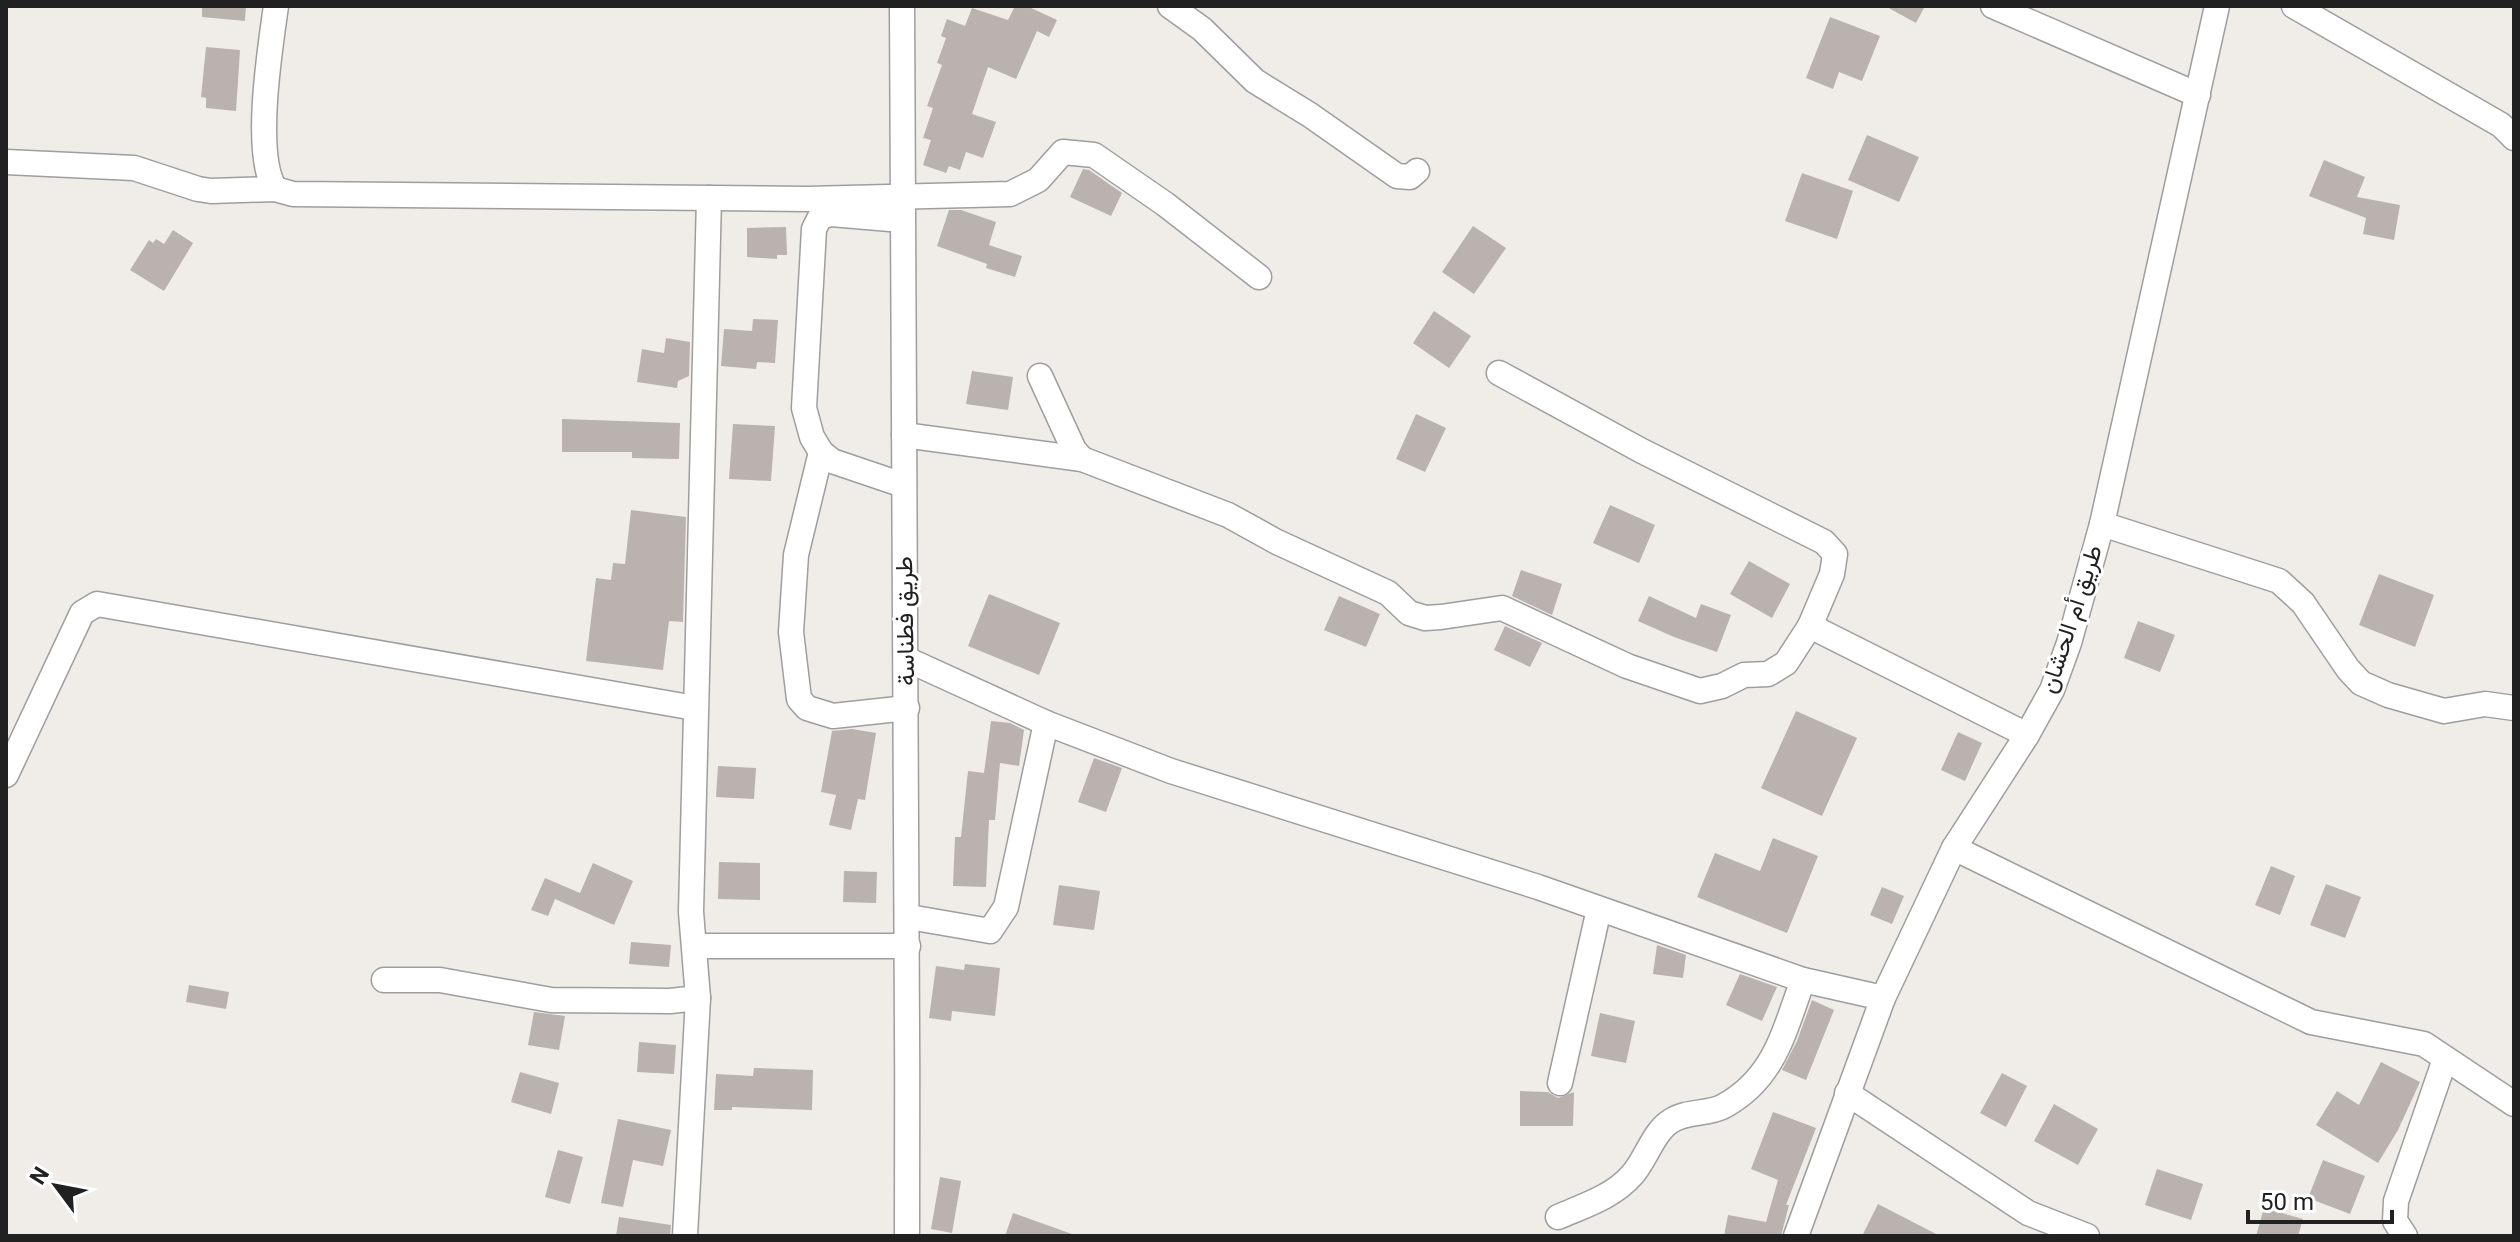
<svg xmlns="http://www.w3.org/2000/svg" width="2520" height="1242" font-family="Roboto,Vazirmatn,sans-serif">
	<rect width="100%" height="100%" fill="#f0ede8"/>
	<g fill="#b9b2ae">
		<path d="M202 6H246L245 21 202 17Z"/>
		<path d="M1015 6H1027L1057 20 1049 37 1037 31 1016 79 988 67 972 114 996 122 983 158 966 152 960 170 949 166 946 173 923 165 931 140 923 138 933 108 927 106 942 65 937 63 946 38 941 36 947 19 965 26 972 8 1008 20Z"/>
		<path d="M1885 6H1925L1916 23Z"/>
		<path d="M1830 17 1880 36 1862 81 1839 72 1833 89 1806 78Z"/>
		<path d="M206 47 240 50 236 111 206 108V98L201 97Z"/>
		<path d="M1867 135 1919 157 1899 202 1848 180Z"/>
		<path d="M2324 160 2365 177 2357 197 2400 205 2394 240 2363 234 2366 218 2309 196Z"/>
		<path d="M1083 169 1089 170 1122 193 1111 216 1070 197Z"/>
		<path d="M1802 173 1853 191 1837 239 1785 221Z"/>
		<path d="M949 210H961L996 222 989 245 1022 256 1015 277 986 268 987 264 937 246Z"/>
		<path d="M1473 226 1506 248 1474 294 1442 272Z"/>
		<path d="M786 227 787 255H777V259L747 257V228Z"/>
		<path d="M173 230 193 243 164 291 130 270 149 240 153 243 156 239 164 244Z"/>
		<path d="M1434 311 1471 336 1449 368 1413 343Z"/>
		<path d="M753 319 778 320 775 363 757 362 756 369 721 366 724 329 752 331Z"/>
		<path d="M666 338 690 342 689 376 678 381 677 388 637 382 642 349 664 353Z"/>
		<path d="M972 371 1013 377 1008 410 966 404Z"/>
		<path d="M1416 414 1446 428 1425 472 1396 459Z"/>
		<path d="M562 419 680 423 679 459 632 458V452H562Z"/>
		<path d="M733 424 775 426 771 481 729 479Z"/>
		<path d="M1610 505 1655 525 1639 563 1593 543Z"/>
		<path d="M631 510 686 517 683 622 669 621 663 670 586 661 596 578 611 580 613 563 625 564Z"/>
		<path d="M1749 561 1790 584 1772 618 1730 594Z"/>
		<path d="M1521 570 1562 584 1552 615 1512 596Z"/>
		<path d="M2379 574 2434 595 2415 647 2359 625Z"/>
		<path d="M989 594 1060 623 1039 675 968 646Z"/>
		<path d="M1339 596 1380 614 1366 647 1324 630Z"/>
		<path d="M1649 596 1696 618 1701 604 1731 615 1717 652 1674 637 1638 621Z"/>
		<path d="M2138 621 2175 635 2160 672 2124 658Z"/>
		<path d="M1505 626 1542 643 1530 667 1494 650Z"/>
		<path d="M1796 711 1857 738 1822 816 1761 788Z"/>
		<path d="M991 721 1010 723 1024 730 1019 766 1000 763 995 820H989L986 887 953 886 955 837H961L968 771 984 773Z"/>
		<path d="M852 729 876 733 865 800 858 799 851 830 829 825 836 795 821 792 832 731Z"/>
		<path d="M1958 732 1982 743 1965 781 1941 770Z"/>
		<path d="M1094 758 1122 768 1106 812 1078 802Z"/>
		<path d="M718 766 756 768 754 799 716 797Z"/>
		<path d="M1773 838 1818 856 1787 933 1697 897 1715 853 1760 871Z"/>
		<path d="M719 862 760 863V900L718 899Z"/>
		<path d="M593 863 633 881 614 925 555 899 548 916 531 910 545 878 580 893Z"/>
		<path d="M2271 866 2295 876 2280 915 2255 905Z"/>
		<path d="M844 871 877 872 876 903 843 902Z"/>
		<path d="M2326 884 2361 897 2345 938 2310 925Z"/>
		<path d="M1059 885 1100 891 1094 930 1053 925Z"/>
		<path d="M1882 887 1904 896 1892 924 1870 915Z"/>
		<path d="M631 942 671 945 669 967 629 964Z"/>
		<path d="M1657 945 1686 955 1683 978 1653 974Z"/>
		<path d="M965 964 1000 968 995 1016 952 1011 951 1021 929 1018 936 966 964 970Z"/>
		<path d="M1740 974 1777 987 1762 1021 1726 1005Z"/>
		<path d="M189 985 229 992 226 1009 186 1002Z"/>
		<path d="M1812 1000 1834 1010 1806 1080 1782 1070 1797 1041Z"/>
		<path d="M534 1012 565 1016 559 1050 528 1045Z"/>
		<path d="M1600 1013 1635 1021 1626 1063 1591 1056Z"/>
		<path d="M639 1042 676 1045 674 1074 637 1072Z"/>
		<path d="M2381 1062 2420 1082 2398 1130 2378 1163 2316 1125 2337 1091 2359 1105Z"/>
		<path d="M754 1068 813 1070 812 1110 732 1107V1110H714L716 1074 753 1076Z"/>
		<path d="M520 1072 559 1083 551 1114 511 1102Z"/>
		<path d="M2002 1073 2027 1086 2006 1127 1980 1113Z"/>
		<path d="M1520 1091 1548 1092 1558 1098 1574 1092 1573 1126H1520Z"/>
		<path d="M2054 1104 2098 1129 2078 1165 2034 1141Z"/>
		<path d="M1773 1112 1816 1128 1786 1205H1789L1781 1236H1724L1728 1215 1766 1222 1778 1180 1751 1169Z"/>
		<path d="M618 1119 671 1130 663 1166 633 1160 623 1207 601 1203Z"/>
		<path d="M558 1150 583 1157 570 1204 545 1197Z"/>
		<path d="M2323 1160 2365 1176 2350 1214 2308 1198Z"/>
		<path d="M2157 1169 2203 1184 2191 1220 2145 1205Z"/>
		<path d="M940 1177 961 1181 952 1233 931 1229Z"/>
		<path d="M1878 1204 1940 1236H1862Z"/>
		<path d="M2264 1208 2303 1219 2298 1236H2256Z"/>
		<path d="M1013 1213 1072 1234V1236H1005Z"/>
		<path d="M619 1217 671 1225 670 1236H616Z"/>
	</g>
	<g fill="none" stroke-linecap="round" stroke-linejoin="round">
		<g stroke="#9e9e9e" stroke-width="27">
			<g id="minor">
				<path d="M902 6C905 416 908 826 907 1236"/>
				<path d="M1170 6 1202 29 1255 81 1310 115 1397 176 1410 177 1417 171"/>
				<path d="M1993 6 2198 95"/>
				<path d="M2294 6 2501 125 2514 138"/>
				<path d="M6 162 134 168 198 189 211 191 275 189 293 194 807 199 1010 194 1038 180 1063 152 1094 155 1165 204 1259 277"/>
				<path d="M275 189C253 154 270 49 276 6"/>
				<path d="M902 220 831 214 820 217 814 229 804 408 812 437 821 452 832 461 903 485"/>
				<path d="M1040 376 1074 450 1082 459"/>
				<path d="M904 435 1082 459 1228 515 1277 542 1388 593 1409 613 1425 618 1441 617 1502 608 1627 666 1700 691 1722 686 1744 675 1768 674 1786 663 1810 626 1832 574 1835 554 1824 542 1642 451 1499 373"/>
				<path d="M821 452 796 555 791 632 799 699 807 708 833 716 907 708"/>
				<path d="M2102 524 2279 581 2303 603 2348 669 2361 683 2388 695 2444 711 2485 704 2514 708"/>
				<path d="M1810 626 2027 735"/>
				<path d="M906 659 1046 723 1171 771 1538 887 1803 980 1883 998"/>
				<path d="M6 775 82 613 97 604 695 708"/>
				<path d="M1954 848 2311 1022 2424 1044 2514 1104"/>
				<path d="M909 917 990 931 1006 907 1046 723"/>
				<path d="M696 946H908"/>
				<path d="M384 980H440L551 1000 670 1001 698 998"/>
				<path d="M1560 1083 1599 909"/>
				<path d="M1847 1093 2028 1213 2087 1236"/>
				<path d="M1558 1217C1583 1206 1613 1197 1632 1175 1646 1160 1653 1132 1671 1121 1687 1110 1708 1115 1724 1106 1775 1078 1784 1031 1803 980"/>
				<path d="M685 1236 698 998 691 912 709 198"/>
				<path d="M1796 1236 1883 998 1954 848 2027 735 2052 690 2069 643 2102 524 2217 6"/>
				<path d="M2405 1236 2395 1221 2396 1201 2445 1059"/>
			</g>
		</g>
		<use href="#minor" stroke="#fff" stroke-width="24"/>
	</g>
	<g text-anchor="middle" stroke-width="6" stroke-linejoin="round" paint-order="stroke">
		<g font-size="24" fill="#212121" stroke="#fff">
			<text transform="translate(2071 619) rotate(-72)" y="8">طريق أم الحشان</text>
			<text transform="translate(905 621) rotate(-91)" y="8">طريق فطناسة</text>
		</g>
	</g>
	<rect width="2520" height="1242" fill="none" stroke="#212121" stroke-width="16"/>
	<g transform="translate(56 1186) rotate(302)" stroke="#ffffff" stroke-width="6" paint-order="stroke">
	<path d="M0-6L14 30L0 20L-14 30Z" fill="#212121"/>
	<text y="-12" font-size="22" font-weight="bold" text-anchor="middle" fill="#212121">N</text>
	</g>
	<path d="M2248 1210v12h144v-12" fill="none" stroke="#212121" stroke-width="4"/>
	<text x="2260" y="1210" font-size="24" fill="#212121" stroke="#ffffff" stroke-width="6" paint-order="stroke">50 m</text>
</svg>
